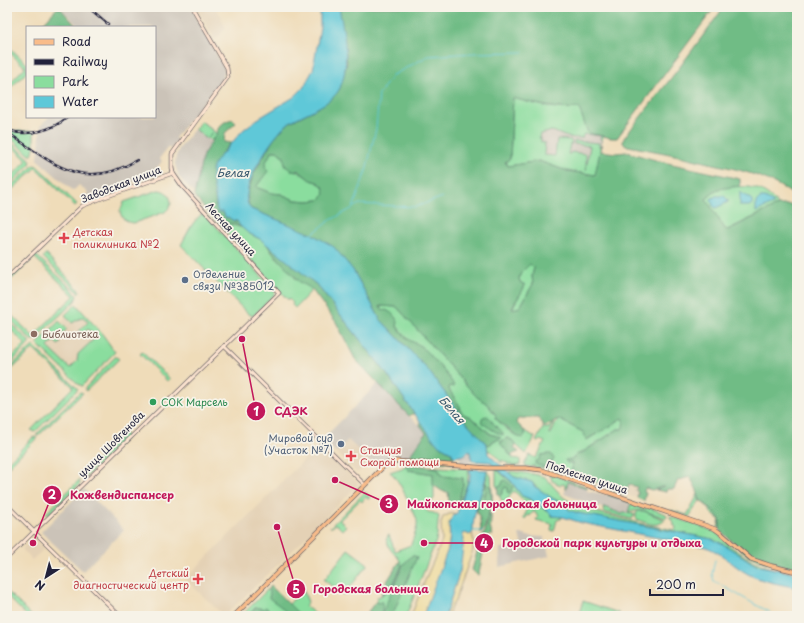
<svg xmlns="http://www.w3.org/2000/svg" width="804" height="623" font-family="'Playpen Sans',sans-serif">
	<rect width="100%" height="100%" fill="#f7f3e8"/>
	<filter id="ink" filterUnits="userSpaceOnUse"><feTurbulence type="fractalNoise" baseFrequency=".025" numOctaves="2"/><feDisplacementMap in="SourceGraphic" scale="8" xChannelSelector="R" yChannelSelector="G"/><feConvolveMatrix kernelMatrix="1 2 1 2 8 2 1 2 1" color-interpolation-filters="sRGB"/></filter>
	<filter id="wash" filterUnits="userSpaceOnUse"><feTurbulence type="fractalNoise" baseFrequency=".012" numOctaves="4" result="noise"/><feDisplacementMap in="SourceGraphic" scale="16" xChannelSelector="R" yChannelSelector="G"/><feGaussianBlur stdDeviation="0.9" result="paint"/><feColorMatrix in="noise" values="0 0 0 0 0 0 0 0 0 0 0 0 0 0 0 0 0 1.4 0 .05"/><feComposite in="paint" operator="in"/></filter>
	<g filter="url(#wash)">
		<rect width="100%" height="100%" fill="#efdcb9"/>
		<g fill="#e4d1b5">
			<path d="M196 7H214L222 17 221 19 226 28 215 40Z"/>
			<path d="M77 307 102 335 80 382 40 344Z"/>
			<path d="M348 440 370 461 357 473 336 452Z"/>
			<path d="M319 445 359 484 287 556 224 616 185 579Z"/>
			<path d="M629 484 640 488 637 498 626 495Z"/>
			<path d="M33 538 44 549 32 560 22 549Z"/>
		</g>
		<g fill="#cbc3b8">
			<path d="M60 7H191L225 70 222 79 175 138 177 140 171 149 168 147 159 159 162 161 160 164 149 177 82 199 88 193 79 185 73 191 38 160 41 125 49 117H155V27H79Z"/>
			<path d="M513 98 540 105 568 109 579 108 588 133 603 136 596 175 567 171 539 162 508 166 505 162 510 159Z"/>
			<path d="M201 120 217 133 203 155 195 194 179 177 175 164 176 156 179 149Z"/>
			<path d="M378 383 409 416 420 425 426 433 408 458 389 457 378 468 348 440 336 452 323 439Z"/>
			<path d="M469 451 472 461H470L469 464H460V456L465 455 467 452Z"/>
			<path d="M568 482 587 488V491L608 495 631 503 626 517 564 494Z"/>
			<path d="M84 489 124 530 83 571 41 532Z"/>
			<path d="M519 534H526V536L544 537V542H546L549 556 499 567 500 548 522 547Z"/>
		</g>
		<g fill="#8add9e" stroke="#56806c">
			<path d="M7 45 27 64V72L7 91V86L25 67 7 50Z"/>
			<path d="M513 98C535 104 557 111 579 108L588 133 603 136 602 140 600 139 601 136 584 134 582 138C576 138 568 138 562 135 557 133 555 131 550 131L549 132 540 134 539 138H541V142L545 143 544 155 555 156 557 139 571 140 572 144H570L568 154H570L571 152 586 154V170L590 146 574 144V141L599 143V147H601L596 175 567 171 539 161 508 166 505 162 510 159Z"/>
			<path d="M201 121 217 134 211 141 208 138 212 132 207 139 195 129Z"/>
			<path d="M7 128 15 131H34V148L32 155 31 156 7 135Z"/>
			<path d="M7 139 29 158 31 161 30 164 13 181 10 178 27 160 7 142Z"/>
			<path d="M272 151H277L284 157 291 170C302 171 302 176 312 180 316 182 319 183 323 186L325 194 319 200 308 201 295 200 281 194 271 193 256 187 261 180 265 162Z"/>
			<path d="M34 165 37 166 77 204 75 206 36 168 7 194V189Z"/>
			<path d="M725 187C747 186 764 185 778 205L727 230 725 229 706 199 718 189Z"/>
			<path d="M158 190C166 190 171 196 171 204L168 209 165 212 134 223C126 223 121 218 120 211L124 202Z"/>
			<path d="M204 208 218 214 224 222 243 228 248 233 260 239 266 243 273 254 282 262 297 280 308 285 312 290 295 308 292 305 293 303 289 299H287Z"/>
			<path d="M204 213 275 291 274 295 253 316 248 314 181 245C187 234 193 219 204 213Z"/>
			<path d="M46 254 80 291 79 293 43 257Z"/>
			<path d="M34 256H37L72 289 77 296 75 301 34 340H31L7 316V311L33 336 74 296 34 257 7 284V280Z"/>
			<path d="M530 264 534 268 532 276 533 284 520 307 512 309C516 300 521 294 525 285L520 282 519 279 520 273Z"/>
			<path d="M76 304 103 335 115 352 82 386 78 384 37 344 59 321 67 329 57 339 61 343 58 345 54 341 48 347 70 368 77 361 78 354 92 341 95 336 88 329 82 335 79 331 88 322 83 317 72 323 65 315Z"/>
			<path d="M380 306 397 307 477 397 486 403 496 415 495 418C503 425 512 436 523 438L525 436V432L522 429 535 437 526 454 516 445 512 440 507 438 500 442 510 455H512V458L520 459V465L512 466 511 464 507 465 508 463 505 462 503 460 501 461 502 463 491 451H488L487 445 491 444 493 441 500 439V437L491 434 469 416C459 414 462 408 457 402 454 397 451 393 448 388L451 386 454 387C445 371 433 359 420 346 416 343 411 342 407 338 399 330 393 321 388 311L381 309Z"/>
			<path d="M7 320 29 341V344L7 367V362L25 344 7 326Z"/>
			<path d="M33 346 78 389 35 432 31 430 73 387 33 349 7 374V370Z"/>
			<path d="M142 352 170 379 167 381 140 354Z"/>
			<path d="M115 357H117L119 359 86 391 85 388Z"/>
			<path d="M80 392 83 393 38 436H37V434Z"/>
			<path d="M651 411 622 429H618L581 453 578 454 570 460H566L567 463 572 462V470L570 473V475L551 469 534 467 533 465 532 467 525 466V463L529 455 536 458 545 442 540 440 538 442 536 441 543 428H548L555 422 549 433 551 434 558 419 583 432 587 440 625 416Z"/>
			<path d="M124 433 127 437 117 447 113 449 105 458 85 478 82 479 80 478Z"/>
			<path d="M35 437 37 438 7 468V463L32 438Z"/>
			<path d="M407 464H410L407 466 408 470 434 474V499L430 502 420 504 428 512 434 513 439 516C437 524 438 533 436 541L406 616H368L367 613 377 601V597L381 596 384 586 400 561 397 556H396L390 549 386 539 388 537 387 536 389 535 395 551 411 545C413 537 418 529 417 521 416 515 398 479 394 476 393 474 391 474 390 472L402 468Z"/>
			<path d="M425 466 469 469 467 483 458 507 454 505 458 503 463 485V478L442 476 438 468Z"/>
			<path d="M487 470 491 476 493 506 488 514 490 510 488 506 492 500 490 486 486 483V490L481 507 477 508V511L476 510 486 481Z"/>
			<path d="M496 470H497L511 482 522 496 529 499 550 513 552 516 562 517 561 519 557 520 554 531 551 530 552 524 536 520 538 517 534 511 530 516 528 515 525 519 523 518 530 505 526 502 523 506 522 505 524 501 514 491 504 504 498 494V487L496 486Z"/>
			<path d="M510 471 533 474 545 477 563 497 580 508 643 524 675 530 676 528 670 517V516L716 532 733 548 751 560 768 567 797 574 756 565 723 544 712 539 578 513 569 510 562 502C555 501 535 488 532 482L514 477 509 473Z"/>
			<path d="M550 474 588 487 587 488 568 482 566 489 564 484 560 485 552 481Z"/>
			<path d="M79 480 80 484 48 515 46 513Z"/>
			<path d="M365 492 370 498 368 499 365 497 362 502 360 500 340 520 346 526 342 530 336 524 332 527H330Z"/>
			<path d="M608 494 633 503V505L646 509 647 507 666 514 667 517 665 518 642 510C637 510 633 512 628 512L631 503 608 495Z"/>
			<path d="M698 494 699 500 709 507 720 519V531L718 527 720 520 711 513 709 508 700 500 689 517 671 511V510L687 515Z"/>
			<path d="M604 507 622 514 624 513 634 514V517L631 519 604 512 603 510Z"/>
			<path d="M639 511H644L665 520C657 528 647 523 638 520L636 518V513Z"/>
			<path d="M348 549 368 564 344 595 324 580Z"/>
			<path d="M271 586 289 604 303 589 308 602 305 606 318 616H241Z"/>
			<path d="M7 591 32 616H27L7 596Z"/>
			<path d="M583 601 619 613 618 616H578Z"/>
		</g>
		<g fill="#6fbc85" stroke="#486f60" fill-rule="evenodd">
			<path d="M339 7H715L617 138H611L603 136 600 151 616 153 627 152 663 162 740 179V186L718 189 706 199 725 229 728 230 778 205H792L797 208V569C783 566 768 564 754 558 742 553 731 539 720 531V519L709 507 700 500 696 488 690 477 678 480 674 489H667L666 492 656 490 665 486 652 490 645 488 644 492 646 493 644 501 637 498 638 493 636 490 637 487 629 484 626 494C613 495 604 482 593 482L570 475V473L572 470V463H567L565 460H570L578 454 582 453 618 429H622L623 427 624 419 621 418 616 423 586 440 583 432 558 419 546 426H543L539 418H523L518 419 516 422 525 432V436L523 438 518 437 495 418 496 415 486 403 477 397 397 307 380 306 382 309C390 311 394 314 398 322L397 327C401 330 403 335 407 338 410 342 414 342 418 344 425 349 454 380 454 387L451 386 448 388 461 408 459 409 465 415 469 416 478 423 490 434 500 437V439L493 441 491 444 487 445 467 423 428 370 380 319 353 270 321 239 251 209 249 206 247 195 253 175 268 148 278 133 290 122 319 107 339 90 347 63ZM513 98C535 104 557 110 579 108L588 133 603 136 595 175 567 171 539 161 508 166 505 162 510 159ZM272 151H277L284 157 285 166 291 170 299 171 310 180 317 182 323 186 325 194 319 200 308 201 295 200 281 194 271 193 256 187 268 171 265 168 266 162ZM530 264 534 268 532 276 533 284 520 307 512 309C515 300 522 294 525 285L520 282 519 278 521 273Z"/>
			<path d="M724 7H797V198C772 177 741 170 709 163 682 156 655 151 628 146L623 143 624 138 679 68Z"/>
			<path d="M57 8 61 9 75 25 74 27H66L62 23 58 26 53 22 49 25 51 27H40Z"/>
			<path d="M233 119 236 123 225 133 224 142 231 143 221 154 215 196 216 207 223 211 226 218 228 217 234 221H237L243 228 233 224 221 222 219 220 221 217 218 214 204 208 194 196 203 155 217 133C217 126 226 120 233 119Z"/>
			<path d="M266 243 317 285 384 370 414 413 409 416 355 359 336 322 312 290C308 285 300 284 297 279 287 268 275 256 266 243Z"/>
			<path d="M487 416C492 419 492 423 496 426 499 429 501 430 503 433V435C498 434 486 426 481 422L483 417Z"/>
			<path d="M421 421C431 435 436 445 451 452L454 461 453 463 409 460 408 458 426 433 420 425Z"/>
			<path d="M507 438 512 440 516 445 514 448 519 452 510 455 500 443Z"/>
			<path d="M547 454H551L554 459 553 461 545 467 535 464 536 461 539 460 541 455Z"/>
			<path d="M410 464 438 468 442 476 463 478V485L458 503 456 505H452L449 502 448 492 442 491 433 485V474L408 470 406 466Z"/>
			<path d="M505 480 513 487 510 493 507 492 508 488 505 487 501 495 499 496 498 494V487L501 486 503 481Z"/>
			<path d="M486 483 490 486 492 500 488 505 490 510C486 517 487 528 481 533L480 519 477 512V508L482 507 486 491Z"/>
			<path d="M490 513 491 514C492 522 488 528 493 535H489L488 538 485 542 479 574 477 575 472 570 480 541 485 532Z"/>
			<path d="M412 555 417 557 392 616H381L403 565Z"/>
			<path d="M400 561 402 565 391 589 381 595 384 586Z"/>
			<path d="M271 586 301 616H290L280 606 269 598 270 593 268 589Z"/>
			<path d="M376 601 379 603 381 601C384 606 382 611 380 616H368L367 613Z"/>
			<path d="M256 607 263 609 266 607 275 616H247Z"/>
		</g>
		<g fill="#eeda9e" stroke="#887e6c">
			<path d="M455 513C445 527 452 533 448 549 442 570 433 590 425 610L423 616H411L421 590 442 541 441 523 443 517 449 514Z"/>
			<path d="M465 533 470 535 472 533 474 542 473 550 455 601 451 607 448 616H445L460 571 463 536 462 534Z"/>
		</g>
		<g fill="#5ec8d8" stroke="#40758a">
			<path d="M320 7H339C344 35 351 61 340 88 332 105 304 113 290 122 274 134 248 175 247 195 246 200 248 205 251 209L312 234 334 247 353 270 380 319 428 370 467 423 484 441 487 445 488 454 514 477 532 482 534 486 558 502H562L569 510 578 513 712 539 723 544 756 565 797 574V588C781 584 763 582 748 574 733 566 723 553 706 547L582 523 563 517 552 516 550 513 530 499 522 496 511 481 491 464 492 463 490 462 472 461 470 452 468 451 465 455 454 457 451 452 442 447 436 443 414 413 384 370 317 285 260 239 248 233 240 226 237 221 232 220 228 217 226 218 223 212H218L217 210 212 178V170L215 162 243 130 256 120 294 97 303 88 313 70 320 27Z"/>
			<path d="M740 192 752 200V204L749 206H740Z"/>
			<path d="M716 196H724L728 200V202L716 208 713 206 711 199Z"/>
			<path d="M760 198H765L774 203 756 212V202Z"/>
			<path d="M470 469 487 470C484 492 472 511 473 532L470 535 465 533 462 534 464 539 460 571 445 616H423L448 549 450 537 449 522 454 515 457 513 470 477Z"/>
		</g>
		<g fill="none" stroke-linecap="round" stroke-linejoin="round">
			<g stroke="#5ec8d8" stroke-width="1">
				<path d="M354 207 359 204 415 207 443 197"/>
				<path d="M311 235 329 221 353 208 366 171 376 129 379 94 393 75 428 56 473 53 523 52"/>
				<path d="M473 531H483"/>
				<path d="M715 560 712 574 714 581 756 605 770 612"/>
			</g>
		</g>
	</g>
	<g filter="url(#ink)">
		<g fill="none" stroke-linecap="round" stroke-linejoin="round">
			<g stroke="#6a6367" stroke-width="4.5">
				<g id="secondary">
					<path d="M7 278 82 206 102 198 173 173"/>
					<path d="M224 346 365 485"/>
					<path d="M7 505 120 616"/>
					<path d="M7 558 279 293 182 186 173 173 172 168V154L228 77 227 68 192 7"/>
				</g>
			</g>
			<g stroke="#6a6367" stroke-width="5">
				<path id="primary" d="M234 616 383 467 388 463 395 461 487 468H526L542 470 704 525 715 529 722 534 751 559 772 566 797 572"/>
			</g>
			<use href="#secondary" stroke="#fde4d0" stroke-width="3"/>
			<use href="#primary" stroke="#f9bc8a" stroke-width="3.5"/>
			<g stroke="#22223b" stroke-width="2.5">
				<g id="rail">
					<path d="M88 7 108 24"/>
					<path d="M7 130C28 137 51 131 68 117"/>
					<path d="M7 132C52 163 82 193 137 160"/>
				</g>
			</g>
			<use href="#rail" stroke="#f7f3e8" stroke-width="1" stroke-dasharray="3" stroke-linecap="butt"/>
		</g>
	</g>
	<g fill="#e0444e" stroke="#f7f3e8" stroke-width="1.5">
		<path d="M62 232h4v4h4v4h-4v4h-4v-4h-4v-4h4z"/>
		<path d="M349 450h4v4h4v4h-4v4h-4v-4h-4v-4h4z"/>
		<path d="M196 573h4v4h4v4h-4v4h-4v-4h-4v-4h4z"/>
	</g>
	<g fill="#5c6f8a" stroke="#f7f3e8" stroke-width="1.5">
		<circle cx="185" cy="280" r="4"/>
		<circle cx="341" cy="444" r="4"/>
	</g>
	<circle fill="#8d6e63" stroke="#f7f3e8" stroke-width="1.5" cx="34" cy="334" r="4"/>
	<circle fill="#2e9e5b" stroke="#f7f3e8" stroke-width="1.5" cx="153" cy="402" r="4"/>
	<g text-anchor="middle" stroke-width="3.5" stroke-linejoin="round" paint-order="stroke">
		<g font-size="10" fill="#22223b" stroke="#f7f3e8">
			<text transform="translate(121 184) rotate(-21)" y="4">Заводская улица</text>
			<text transform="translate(231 229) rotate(47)" y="4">Лесная улица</text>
			<text transform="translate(111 444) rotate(-45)" y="4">улица Шовгенова</text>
			<text transform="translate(587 477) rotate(18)" y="4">Подлесная улица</text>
		</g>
		<g font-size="10" fill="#be3a42" stroke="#f7f3e8" text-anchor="start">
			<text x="73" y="236">Детская<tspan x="73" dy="12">поликлиника №2</tspan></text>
			<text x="360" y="454">Станция<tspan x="360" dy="12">Скорой помощи</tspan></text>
			<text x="189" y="577" text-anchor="end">Детский<tspan x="189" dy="12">диагностический центр</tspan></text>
		</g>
		<g font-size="10" fill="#4e5e75" stroke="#f7f3e8" text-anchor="start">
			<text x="193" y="278">Отделение<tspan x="193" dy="12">связи №385012</tspan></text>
			<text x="333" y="442" text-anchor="end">Мировой суд<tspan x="333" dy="12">(Участок №7)</tspan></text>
		</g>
		<g font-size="10" fill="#785e54" stroke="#f7f3e8" text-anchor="start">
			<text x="42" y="338">Библиотека</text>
		</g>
		<g font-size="10" fill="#27864d" stroke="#f7f3e8" text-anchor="start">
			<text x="161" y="406">СОК Марсель</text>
		</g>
		<g font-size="11" font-style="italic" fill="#34546a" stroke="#f7f3e8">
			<text x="233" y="177">Белая</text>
			<text transform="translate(452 410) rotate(49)" y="4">Белая</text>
		</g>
	</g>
	<path fill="none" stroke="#c2185b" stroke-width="1.5" d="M242 339L256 411M33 543L52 495M335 480L389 504M424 543L484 543M277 527L296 589"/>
	<g fill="#c2185b" stroke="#f7f3e8" stroke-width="1.5">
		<circle cx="242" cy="339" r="4"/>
		<circle cx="33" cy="543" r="4"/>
		<circle cx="335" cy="480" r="4"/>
		<circle cx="424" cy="543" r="4"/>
		<circle cx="277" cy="527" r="4"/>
		<circle cx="256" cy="411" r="10"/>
		<circle cx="52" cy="495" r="10"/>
		<circle cx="389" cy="504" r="10"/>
		<circle cx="484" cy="543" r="10"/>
		<circle cx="296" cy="589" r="10"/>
	</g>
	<g font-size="12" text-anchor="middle" font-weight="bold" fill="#fff">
		<text x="256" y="416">1</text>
		<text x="52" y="499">2</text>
		<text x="389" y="508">3</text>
		<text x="484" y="548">4</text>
		<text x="296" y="594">5</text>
	</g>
	<g font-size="11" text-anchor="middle" font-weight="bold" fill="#c2185b" stroke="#f7f3e8" stroke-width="3.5" stroke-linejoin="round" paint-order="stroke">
		<text x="291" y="415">СДЭК</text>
		<text x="122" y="499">Кожвендиспансер</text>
		<text x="502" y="508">Майкопская городская больница</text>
		<text x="602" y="547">Городской парк культуры и отдыха</text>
		<text x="371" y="593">Городская больница</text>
	</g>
	<rect width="804" height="623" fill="none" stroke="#f7f3e8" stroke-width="24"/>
	<rect x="26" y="26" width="130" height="92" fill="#f7f3e8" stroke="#a29fa3"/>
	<rect x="34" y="39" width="20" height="6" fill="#f9bc8a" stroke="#a29fa3"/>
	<text x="62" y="46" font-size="12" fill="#22223b">Road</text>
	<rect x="34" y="59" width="20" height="6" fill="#22223b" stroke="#a29fa3"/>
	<text x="62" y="66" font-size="12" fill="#22223b">Railway</text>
	<rect x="34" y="76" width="20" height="12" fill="#8add9e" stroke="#a29fa3"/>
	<text x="62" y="86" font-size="12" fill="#22223b">Park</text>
	<rect x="34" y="96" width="20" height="12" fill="#5ec8d8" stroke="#a29fa3"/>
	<text x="62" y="106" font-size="12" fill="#22223b">Water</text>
	<g transform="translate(46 577) rotate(216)" stroke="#f7f3e8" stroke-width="3" paint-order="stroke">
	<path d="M0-3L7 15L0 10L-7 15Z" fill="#22223b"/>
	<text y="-6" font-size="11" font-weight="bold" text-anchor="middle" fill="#22223b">N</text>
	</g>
	<path d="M650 589v6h73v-6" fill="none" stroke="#22223b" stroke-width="2"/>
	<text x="656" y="589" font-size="12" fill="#22223b" stroke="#f7f3e8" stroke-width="3" paint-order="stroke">200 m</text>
</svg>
